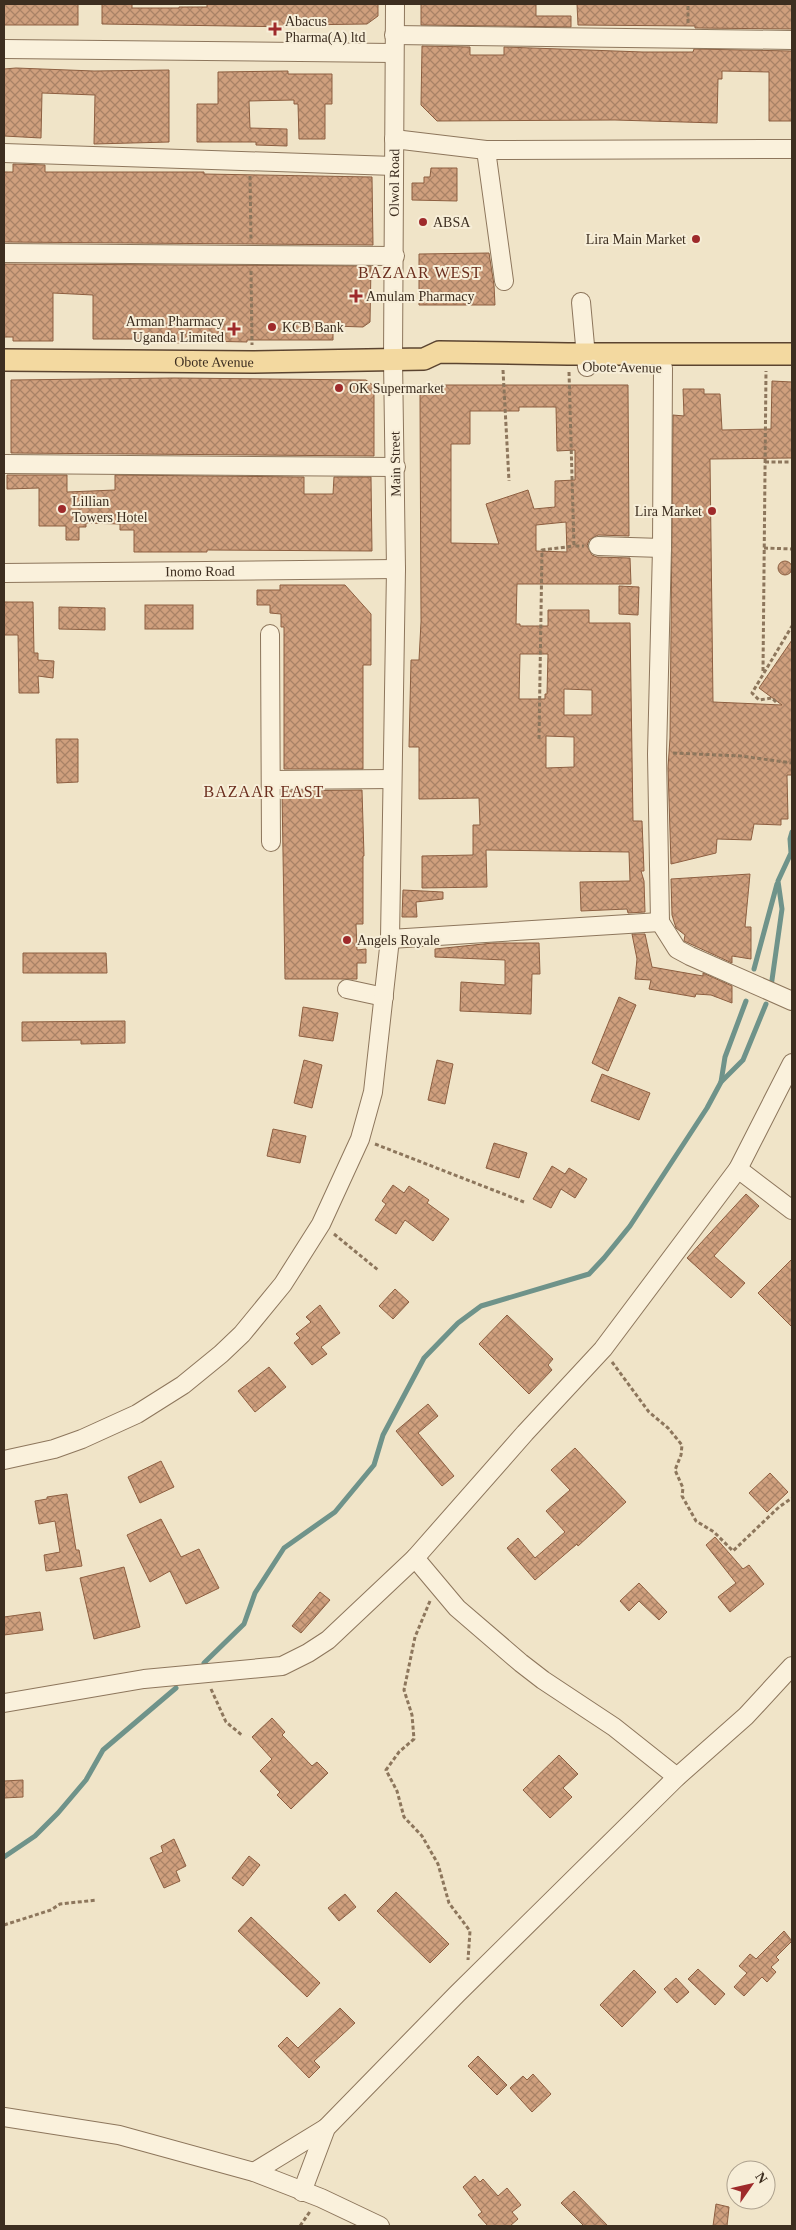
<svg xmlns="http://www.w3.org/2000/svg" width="796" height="2230" font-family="Georgia,serif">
	<defs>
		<pattern id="building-cross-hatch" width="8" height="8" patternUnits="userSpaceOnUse" patternTransform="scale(1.25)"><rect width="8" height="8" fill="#cf9f7d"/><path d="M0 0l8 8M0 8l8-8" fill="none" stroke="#a98266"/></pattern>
	</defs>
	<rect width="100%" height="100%" fill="#f0e4c8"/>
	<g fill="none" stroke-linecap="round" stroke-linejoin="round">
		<g stroke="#6f938a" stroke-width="5">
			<path d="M754 969 777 884"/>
			<path d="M771 987 782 909 778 881 791 853 790 839 792 832"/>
			<path d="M721 1082 725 1057 746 1001"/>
			<path d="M204 1663 244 1624 255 1593 284 1548 335 1512 374 1465 383 1435 424 1358 458 1323 481 1306 589 1274 604 1258 630 1226 707 1108 721 1082 743 1060 766 1004"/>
			<path d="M4 1857 35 1836 58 1813 86 1780 103 1750 176 1688"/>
		</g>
	</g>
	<g fill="url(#building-cross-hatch)" stroke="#8d5f41" fill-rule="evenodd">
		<rect x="4" y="4" width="74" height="21"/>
		<path d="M102 4H132V8H179V7H207V4H378V16L367 24 296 25V27L102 24Z"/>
		<path d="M421 4H536V16H571V27L421 25Z"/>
		<path d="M577 4H792V29L695 28V26L578 25Z"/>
		<path d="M422 46 470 47V55H504V47L643 52H693L694 49 792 51V121H769V72L722 71V79H718L717 123 615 120 437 121 421 105Z"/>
		<path d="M16 68 94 71 169 70V142L94 144 95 95 42 93 41 138 4 136V69Z"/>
		<path d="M288 71V74H332V104H325V139H299L298 104H294V100L249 101 250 128 287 129V146L256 145V142H197V104H218V72Z"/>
		<path d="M13 164 45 165V172H204V174L372 177 373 245 4 242V172H13Z"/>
		<path d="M431 168H457V201L412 200V183H424V177H430Z"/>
		<path d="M489 253 494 285 495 305H419V254Z"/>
		<path d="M4 264 371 266 370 322 363 327 333 326V340H247V342L203 341V343H173V339H93V295L53 293V341H13V337H4Z"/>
		<path d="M174 378 366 380 374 386V456L11 453V380Z"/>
		<path d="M772 381 792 382V458L710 459 713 702 782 705 759 688 792 640V775H787L788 819H781V825L754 824 751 840 717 839 716 853 671 864 668 768 670 738 673 415 684 416 683 389H704V394H720L722 430 771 429Z"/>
		<path d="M431 385H628L629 536 598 535 589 540 587 546 592 555 597 557 630 558 631 584H517L516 624H520V626H548V610H589V623H630L633 821H642L644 871H641L644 881 645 912 628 913 627 909 581 911 580 882 630 881 629 852 486 850 487 887 422 888V856L473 855V825H480L479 798 419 799V747H409L411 660H419L421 622 420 395ZM519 407H556L557 451 575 450V480L555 481V507L534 509 528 490 486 504 499 544 451 543V444H470V411H519ZM566 522 567 552 536 551V525ZM520 654H548L547 694H545V699H519ZM564 689 592 690V715H564ZM546 736 574 737V767L546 768Z"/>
		<path d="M7 475H67V492L115 490V475L304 477V494H333L334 477H371L372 551 207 550V552H134V530H120V524L86 523V527H79V540H66V526H39V488L7 489Z"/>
		<circle cx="785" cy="568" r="7"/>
		<path d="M280 585H345L371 614V665H363V769H284V627H281V614L270 613V605H257V590H280Z"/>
		<path d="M619 586 639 587 638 615 619 614Z"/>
		<path d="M4 602H33L34 653H38V660L54 661 53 678 38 676 39 693H19L18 635H4Z"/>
		<rect x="145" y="605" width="48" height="24"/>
		<path d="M59 607 105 608V630L59 629Z"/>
		<path d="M56 739H78V782L57 783Z"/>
		<path d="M362 790 364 856H363V924H356L357 950 366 949V963H357V979H285L282 791Z"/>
		<path d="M750 874 745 927H751V959L732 956V963L684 941 685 935 676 928 672 915 671 879Z"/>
		<path d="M403 890 443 892V899L416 902 417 917H402Z"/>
		<path d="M632 934H645L652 967 703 976V973L732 986V1003L711 995 696 994 695 997 649 989 651 980 635 979 637 959Z"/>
		<path d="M493 943H539L540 974H532L531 1014 460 1011 461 982 505 985V960L435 957V949Z"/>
		<path d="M23 953H106L107 973H23Z"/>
		<path d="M619 997 636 1005 608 1071 592 1063Z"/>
		<path d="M303 1007 338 1013 333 1041 299 1036Z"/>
		<path d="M125 1021V1043L81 1044V1040L22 1041V1022Z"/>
		<path d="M304 1060 322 1065 312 1108 294 1103Z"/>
		<path d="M437 1060 453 1064 445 1104 428 1100Z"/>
		<path d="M602 1074 650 1093 639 1120 591 1101Z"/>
		<path d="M273 1129 306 1136 300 1163 267 1156Z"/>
		<path d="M494 1143 527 1153 519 1178 486 1168Z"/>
		<path d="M552 1166 565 1174 569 1168 587 1179 575 1198 561 1189 551 1208 533 1199Z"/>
		<path d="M393 1185 404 1193 409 1186 429 1200 427 1203 449 1219 433 1241 405 1220 396 1234 375 1220 386 1204 382 1201Z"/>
		<path d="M746 1194 759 1206 714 1256 745 1283 731 1298 687 1258Z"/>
		<path d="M792 1259V1327L758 1293Z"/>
		<path d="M395 1289 409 1302 393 1319 379 1306Z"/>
		<path d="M320 1305 340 1333 321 1347 327 1354 312 1365 294 1343 300 1338 296 1334 311 1322 306 1317Z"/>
		<path d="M507 1315 553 1359 548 1365 552 1370 529 1394 479 1344Z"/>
		<path d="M269 1367 286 1387 255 1412 238 1391Z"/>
		<path d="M428 1404 438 1416 418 1433 454 1476 442 1486 396 1431Z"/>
		<path d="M575 1448 626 1502 578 1546 577 1544 535 1580 507 1548 518 1538 535 1558 565 1532 546 1511 570 1490 551 1470Z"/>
		<path d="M161 1461 174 1487 140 1503 128 1477Z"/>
		<path d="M770 1473 788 1492 767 1512 749 1493Z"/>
		<path d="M67 1494 76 1550H79L82 1566 46 1571 44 1555 60 1552 55 1521 39 1524 35 1501 47 1499V1497Z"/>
		<path d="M161 1519 181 1557 199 1549 219 1588 186 1604 170 1571 150 1582 127 1535Z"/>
		<path d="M715 1537 743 1569 749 1565 764 1584 730 1612 718 1597 736 1583 706 1545Z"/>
		<path d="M124 1567 140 1627 94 1639 80 1578Z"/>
		<path d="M639 1583 667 1612 659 1620 639 1601 629 1611 620 1601Z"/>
		<path d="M320 1592 330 1600 301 1633 292 1626Z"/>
		<path d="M40 1612 43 1630 4 1635V1617Z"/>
		<path d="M272 1718 285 1732 282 1735 312 1766 317 1762 328 1773 291 1809 277 1795 280 1792 260 1771 272 1759 252 1737Z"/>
		<path d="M559 1755 578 1774 563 1788 572 1797 550 1818 523 1790Z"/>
		<path d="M23 1780V1797L4 1798V1781Z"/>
		<path d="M174 1839 186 1866 176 1871 180 1881 164 1888 150 1858 163 1852 161 1846Z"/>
		<path d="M249 1856 260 1865 243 1886 232 1878Z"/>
		<path d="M396 1892 449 1944 430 1963 377 1911Z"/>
		<path d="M345 1894 356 1907 339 1921 328 1908Z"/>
		<path d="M251 1917 320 1983 307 1997 238 1931Z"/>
		<path d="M784 1931 792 1941 776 1957 779 1960 771 1967 776 1972 767 1982 762 1977 744 1996 734 1987 747 1973 739 1966 750 1954 756 1959Z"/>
		<path d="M698 1969 725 1994 715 2005 688 1979Z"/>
		<path d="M634 1970 656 1992 622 2027 600 2005Z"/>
		<path d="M676 1978 689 1992 677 2003 664 1989Z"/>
		<path d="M340 2008 355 2023 314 2061 320 2067 309 2078 278 2046 287 2037 298 2048Z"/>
		<path d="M478 2056 507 2085 497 2095 468 2066Z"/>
		<path d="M533 2074 551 2094 532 2112 510 2088 523 2076 527 2080Z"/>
		<path d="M475 2176 480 2182 483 2179 498 2196 507 2188 521 2205 512 2212 518 2219 510 2226H488L478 2215 482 2212 463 2187Z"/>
		<path d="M574 2191 608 2226H584L561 2203Z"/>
		<path d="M716 2204 729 2207 727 2226H713Z"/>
	</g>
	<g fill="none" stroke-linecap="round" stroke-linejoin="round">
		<g stroke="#8d765c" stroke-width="20">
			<g id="minor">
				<path d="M394 35 792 40"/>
				<path d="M4 49 393 53"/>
				<path d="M394 139 486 150 792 149"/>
				<path d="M486 150 504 281"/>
				<path d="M4 153 394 166"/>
				<path d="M4 253 395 256"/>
				<path d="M581 302 587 367"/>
				<path d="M663 368 662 548 657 754 660 922 677 949 690 956 792 1001"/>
				<path d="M4 464 396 467"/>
				<path d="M598 546 662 548"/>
				<path id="s1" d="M4 573 396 569"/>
				<path d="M270 634 271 842"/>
				<path d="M271 780 392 779"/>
				<path d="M390 939 660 922"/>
				<path d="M347 989 384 997"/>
				<path d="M738 1169 792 1210"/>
				<path id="s2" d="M4 1460 54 1449 82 1439 137 1414 183 1385 221 1354 242 1334 283 1284 321 1224 360 1139 373 1092 390 939 396 569 393 360 395 4"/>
				<path d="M415 1558 457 1608 521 1663 543 1680 614 1727 677 1777"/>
				<path d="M4 1703 144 1679 282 1666 308 1653 328 1640 415 1558 525 1433 603 1349 738 1169 792 1063"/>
				<path d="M4 2117 119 2135 254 2172 321 2198 380 2226"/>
				<path d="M254 2172 326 2128"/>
				<path d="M302 2192 326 2128 457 1994 677 1777 746 1716 792 1666"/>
			</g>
		</g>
		<g stroke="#5b4430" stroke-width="24">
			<g id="major">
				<path id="s3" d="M4 360 252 362 424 359 439 352 568 354H792"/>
			</g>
		</g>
		<g stroke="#8d765c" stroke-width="3" stroke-dasharray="4 2.5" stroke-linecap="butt">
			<path d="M688 23V4"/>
			<path d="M250 176 251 240"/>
			<path d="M251 271 252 345"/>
			<path d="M503 370 509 481"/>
			<path d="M569 372 574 546H584"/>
			<path d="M765 462H792"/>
			<path d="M764 548 792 549"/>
			<path d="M763 671 766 371"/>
			<path d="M776 702 772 698 759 700 752 693 792 626"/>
			<path d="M539 739 542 550 574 546"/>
			<path d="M673 753 741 756 792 763"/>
			<path d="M375 1144 524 1202"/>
			<path d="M334 1234 378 1270"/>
			<path d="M612 1362 649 1412 668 1428 682 1445 681 1455 675 1470 683 1488 682 1496 696 1521 714 1532 733 1551 779 1507 792 1498"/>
			<path d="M430 1601 415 1637 404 1690 412 1715 414 1739 399 1752 386 1770 397 1791 404 1817 422 1836 438 1864 449 1903 470 1931 468 1960"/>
			<path d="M211 1689 226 1722 243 1736"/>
			<path d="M4 1925 51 1910 60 1904 97 1900"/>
			<path d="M300 2226 311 2210"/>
		</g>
		<use href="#minor" stroke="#faf1dc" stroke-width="18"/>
		<use href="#major" stroke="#f3d9a0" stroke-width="21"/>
	</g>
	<g fill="#9e2a2b" stroke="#f7eed8" stroke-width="2">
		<path d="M272.5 21.5h5v5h5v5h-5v5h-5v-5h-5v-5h5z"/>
		<circle cx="423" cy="222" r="5"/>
		<circle cx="696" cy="239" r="5"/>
		<path d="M353.5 288.5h5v5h5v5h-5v5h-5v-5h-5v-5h5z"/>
		<circle cx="272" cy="327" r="5"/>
		<path d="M231.5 321.5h5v5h5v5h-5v5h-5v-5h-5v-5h5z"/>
		<circle cx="339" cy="388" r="5"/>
		<circle cx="62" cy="509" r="5"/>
		<circle cx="712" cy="511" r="5"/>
		<circle cx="347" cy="940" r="5"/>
	</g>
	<g text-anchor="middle" stroke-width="4" stroke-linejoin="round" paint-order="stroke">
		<g font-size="14" fill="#3d2e20" stroke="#f7eed8" text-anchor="start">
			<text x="285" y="26">Abacus<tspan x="285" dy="16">Pharma(A) ltd</tspan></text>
			<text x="433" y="227">ABSA</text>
			<text x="686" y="244" text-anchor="end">Lira Main Market</text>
			<text x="366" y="301">Amulam Pharmacy</text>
			<text x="224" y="326" text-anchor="end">Arman Pharmacy<tspan x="224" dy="16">Uganda Limited</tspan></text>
			<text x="282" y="332">KCB Bank</text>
			<text x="349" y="393">OK Supermarket</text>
			<text x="72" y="506">Lillian<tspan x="72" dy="16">Towers Hotel</tspan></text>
			<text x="702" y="516" text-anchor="end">Lira Market</text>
			<text x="357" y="945">Angels Royale</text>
		</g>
		<g font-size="14" fill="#3d2e20" stroke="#f7eed8">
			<text dy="5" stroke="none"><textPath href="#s2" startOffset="1462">Olwol Road</textPath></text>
			<text dy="5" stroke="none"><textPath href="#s3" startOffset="210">Obote Avenue</textPath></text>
			<text transform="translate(622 367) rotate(1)" y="5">Obote Avenue</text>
			<text transform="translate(395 464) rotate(-91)" y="5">Main Street</text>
			<text dy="5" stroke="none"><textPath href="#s1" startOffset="196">Inomo Road</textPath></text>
		</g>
		<g font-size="16" letter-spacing="1" fill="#6b2e1e" stroke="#f7eed8">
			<text x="420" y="278">BAZAAR WEST</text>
			<text x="264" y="797">BAZAAR EAST</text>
		</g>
	</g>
	<rect width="796" height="2230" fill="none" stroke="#3d2e20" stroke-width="10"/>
	<g transform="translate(751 2185) rotate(56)"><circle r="24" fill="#f7eed8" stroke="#ada18e"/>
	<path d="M0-4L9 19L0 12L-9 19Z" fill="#9e2a2b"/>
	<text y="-8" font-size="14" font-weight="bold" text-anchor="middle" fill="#3d2e20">N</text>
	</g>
</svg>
